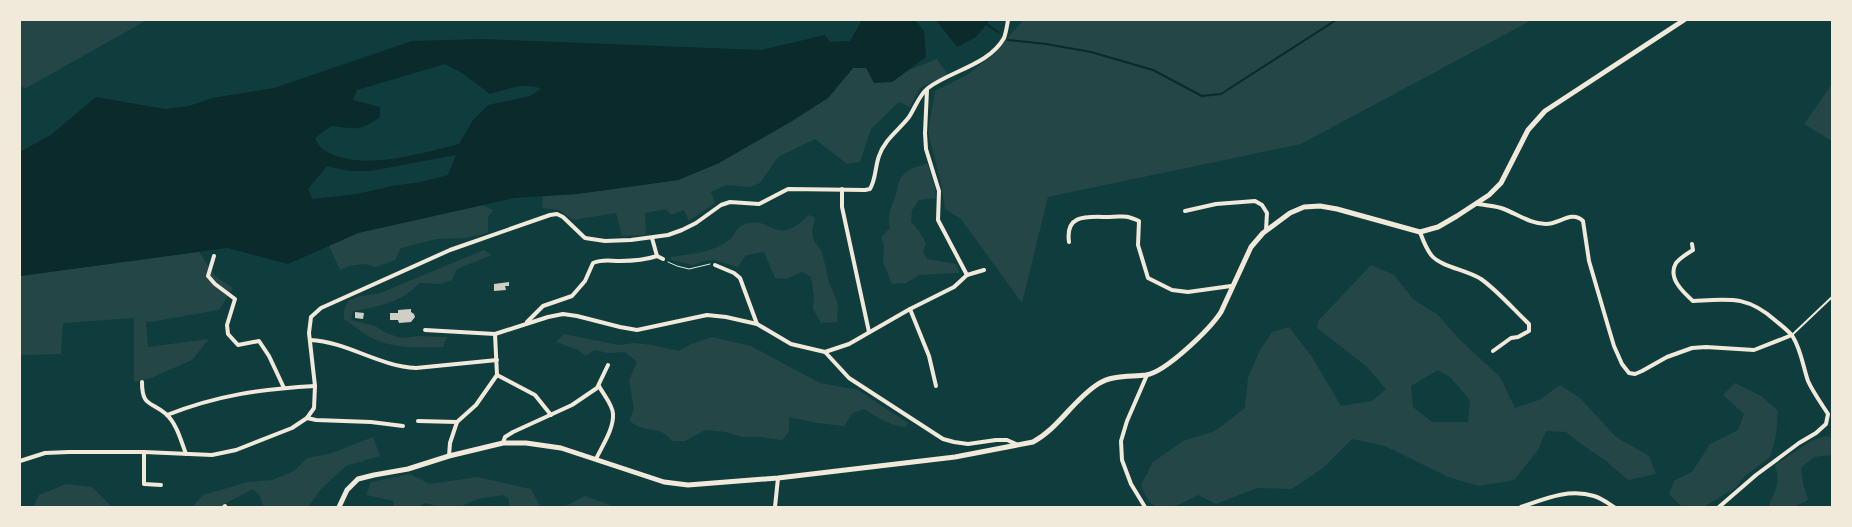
<svg xmlns="http://www.w3.org/2000/svg" width="1852" height="527" font-family="'IBM Plex Serif',serif">
	<rect width="100%" height="100%" fill="#0f3d3e"/>
	<g fill="#244646" fill-rule="evenodd">
		<path d="M20 20H147L26 88 20 87Z"/>
		<path d="M1023 20H1532L1301 144 1048 197 1022 303 961 219 945 209 941 183 928 132 935 91 967 75 994 54Z"/>
		<path d="M937 59 948 75 920 88 910 107 899 102 871 129 860 162 847 164 815 139 778 157 760 183 750 187 726 185 711 192 715 203 689 221 684 210 671 215 666 209 645 213 646 235 622 236 616 213 573 220 559 210 542 208 543 196 577 194 678 180 719 163 792 121 828 98 853 68H866L892 82 907 71Z"/>
		<path d="M1832 84V141L1804 124Z"/>
		<path d="M927 163 935 188 936 198 919 200 912 210 911 222 919 231 926 243 923 251 927 259 956 264 960 273 919 275 906 283 892 284 883 262 884 246 881 237 890 228C888 212 889 212 895 198 898 189 897 180 905 173 910 168 921 166 927 163Z"/>
		<path d="M482 205 493 210 488 217V233L466 238 437 239 401 248 395 260 376 267 366 264 349 266 340 270 329 246 358 233Z"/>
		<path d="M809 215 815 218 812 232 814 241 822 252 829 282 838 304 837 322 821 323 813 309 814 295 811 277 802 272 787 279 775 278 764 252 746 255 738 267 714 260 704 261 693 265 672 260 670 257C691 254 712 253 729 240 736 234 736 227 745 224 773 215 774 249 809 215Z"/>
		<path d="M484 250 492 255 457 269 452 280 440 284 419 283C405 301 375 308 353 311L351 320 375 326 386 333 401 338 420 336 447 337 443 347C415 348 387 349 363 333 357 328 351 323 344 319V310L348 301 357 297 380 293Z"/>
		<path d="M199 252 215 276 233 288 219 310 150 322 146 321 148 347 209 339 192 360 151 378 134 382V318L63 323 61 354 21 355 20 414V276Z"/>
		<path d="M1371 265 1394 275 1413 299 1438 315 1460 340 1500 377 1515 408 1541 399 1560 385 1580 398 1616 437 1649 456 1656 474 1628 480 1605 460 1581 444 1566 432 1546 431 1538 450 1514 480 1479 486 1448 477 1385 446 1352 439 1323 468 1292 489 1257 488 1216 504 1198 495C1184 502 1161 517 1148 500 1145 496 1143 490 1141 485L1153 462 1183 441 1215 431 1245 408 1248 378 1259 352 1272 332 1289 327 1312 357 1341 406 1372 401 1386 389 1366 366 1317 328 1318 321ZM1438 370 1451 378 1470 400 1468 422H1432L1413 407 1411 386Z"/>
		<path d="M564 334 619 345 634 343 652 345 679 351 691 344 712 337 751 346 820 383 858 390 908 423 906 427C890 426 878 418 864 409L853 413 844 426 817 423 789 417V432L782 440 761 437H742L726 432 705 430 685 441H672C661 427 654 432 640 427 636 426 633 423 629 421L634 409 629 380 637 362 625 352 608 353 594 350 586 356 578 350 556 342Z"/>
		<path d="M1735 383 1761 396 1778 411 1776 436 1770 457 1745 476 1735 488 1705 506 1682 507 1669 494 1675 480 1692 472 1710 444 1738 430 1744 414 1723 395Z"/>
		<path d="M1826 436 1832 438V455L1814 457 1801 468 1803 483 1808 500 1794 507H1769C1770 500 1773 497 1775 491 1779 481 1778 474 1775 465L1811 441Z"/>
		<path d="M373 437 380 456 346 466 321 489 308 507H263L260 496 253 489 219 507H192L203 495 248 482 272 480 294 471 307 458 329 454Z"/>
		<path d="M410 474 430 484 477 477 531 489 540 506 547 507H509V499L503 495 477 499 460 507H439L426 503 417 507H393L394 501 366 495 371 482Z"/>
		<path d="M66 484 92 487 112 507H33L39 495Z"/>
		<path d="M585 496 615 507H555L568 505Z"/>
	</g>
	<g fill="#0a2a2b" fill-rule="evenodd">
		<path d="M862 20H915L924 31 926 57 892 82 874 83 866 68H853L828 98 792 121 719 163 678 180 577 194 514 198 358 233 288 264 227 248 20 276V152L52 134 96 97 165 109 189 106 212 98 274 88 412 41 483 39 761 50 825 35 830 42 850 41ZM445 64 462 73 490 94C505 90 526 81 541 89L530 96 488 105 473 120 459 144C421 153 360 173 324 150 320 148 317 142 315 138L331 126C356 128 358 133 380 117V107L353 100 357 90ZM456 155 448 175 421 182 392 186 357 194 312 199 308 189 327 166 349 171H371Z"/>
		<path d="M936 20H990L976 37 957 47Z"/>
	</g>
	<g fill="none" stroke-linecap="round" stroke-linejoin="round">
		<g stroke="#0a2a2b" stroke-width="2">
			<path d="M985 23 998 32"/>
			<path d="M1008 40 1046 44 1091 52 1153 70 1202 96 1221 94 1336 20"/>
		</g>
	</g>
	<g fill="#cfcfc3">
		<path d="M509 282V286H505L506 290 494 291V284Z"/>
		<path d="M411 309V312L414 314 415 317 411 322 399 323 398 320H390V313H398V310Z"/>
		<path d="M355 312 364 313 363 319 355 318Z"/>
	</g>
	<g fill="none" stroke-linecap="round" stroke-linejoin="round">
		<path stroke="#f1e9da" stroke-width="1" d="M668 262 677 266 689 269 710 264"/>
		<path stroke="#f1e9da" stroke-width="2" d="M1792 335 1832 297"/>
		<g stroke="#f1e9da" stroke-width="4">
			<path d="M927 90 925 133 926 149 939 191 938 220 967 275"/>
			<path d="M842 189V207L869 332"/>
			<path d="M1478 204C1485 205 1494 206 1501 208 1516 213 1530 224 1546 224 1559 224 1572 210 1583 221L1589 261 1608 326 1614 346 1622 364 1629 373 1635 374 1642 371 1667 357 1692 348 1706 347 1754 350 1792 335"/>
			<path d="M1185 211 1216 204 1255 201 1262 205 1267 213 1266 230"/>
			<path d="M1420 232C1423 240 1426 249 1432 256 1442 267 1467 270 1481 279 1497 290 1515 311 1529 324V331L1518 337 1511 338 1493 351"/>
			<path d="M652 238 657 256 663 259"/>
			<path d="M1069 242C1065 213 1088 217 1109 217 1124 217 1123 214 1139 221L1138 245 1148 278 1172 290 1188 292 1231 286"/>
			<path d="M1692 244 1693 250C1688 253 1680 258 1676 263 1667 278 1684 293 1693 301 1729 299 1747 295 1776 321 1782 326 1789 331 1793 337 1801 350 1803 366 1808 381 1813 392 1821 403 1828 414L1826 424 1816 433 1799 443 1756 475 1719 507"/>
			<path d="M214 256 208 276 215 284 235 299 227 325 228 334 238 345 259 341 269 356 284 388"/>
			<path d="M715 265 734 273 740 278 757 324"/>
			<path d="M910 309 929 356 936 386"/>
			<path d="M527 322 543 306 572 296 585 281 593 263C603 259 609 261 620 261 632 261 645 260 657 256"/>
			<path d="M425 330 495 334 548 317 563 314 577 316 620 327 637 330 707 315 726 317 757 324 791 344 825 352 849 344 910 309 954 287 967 275 984 270"/>
			<path d="M310 340C348 342 378 366 416 368L497 360"/>
			<path d="M825 352 849 378 943 439 954 442 968 444 996 440H1007L1018 445"/>
			<path d="M497 375 535 395 551 415"/>
			<path d="M142 382C142 407 151 401 166 414 177 424 181 441 186 454"/>
			<path d="M167 415C218 395 261 389 315 386"/>
			<path d="M307 418 316 420 371 422 403 426"/>
			<path d="M418 421 457 422"/>
			<path d="M503 443 505 437 513 432 572 405 597 388 608 365"/>
			<path d="M144 452V484L161 485"/>
			<path d="M449 456 450 443 457 422 476 405 497 375 495 334"/>
			<path d="M596 459C602 446 614 429 613 414 613 405 603 394 599 386"/>
			<path d="M20 461 45 453 69 452H144L212 455 236 450 292 428 307 418 314 408 315 386 309 333 311 317 321 308 450 250 550 215 557 214 563 217 585 238 605 241 631 240 668 235 682 230 696 223 721 205 730 202 759 204 788 189 865 190 870 189C876 179 875 167 879 156 884 140 899 130 909 117 915 108 919 95 928 88 950 71 989 65 1004 38 1006 33 1007 26 1008 20"/>
			<path d="M224 507 225 506"/>
			<path d="M775 507 778 478"/>
			<path d="M1145 507 1131 484 1122 460 1121 441 1127 421 1147 375"/>
			<path d="M1521 507C1544 499 1569 488 1594 496 1601 498 1608 503 1614 507"/>
		</g>
		<path stroke="#f1e9da" stroke-width="5" d="M339 507 347 490 358 479 374 475 408 469 449 456 503 443H526L561 448 664 482 688 485 778 478 955 457 1033 442C1059 428 1073 400 1098 384 1112 375 1130 377 1146 375 1166 372 1210 329 1221 312L1251 247 1263 233 1290 213 1304 207 1320 206 1337 209 1420 232 1438 227 1457 216 1489 195 1501 183 1528 130 1545 111 1684 20"/>
	</g>
	<rect width="1852" height="527" fill="none" stroke="#f1e9da" stroke-width="42"/>
</svg>
